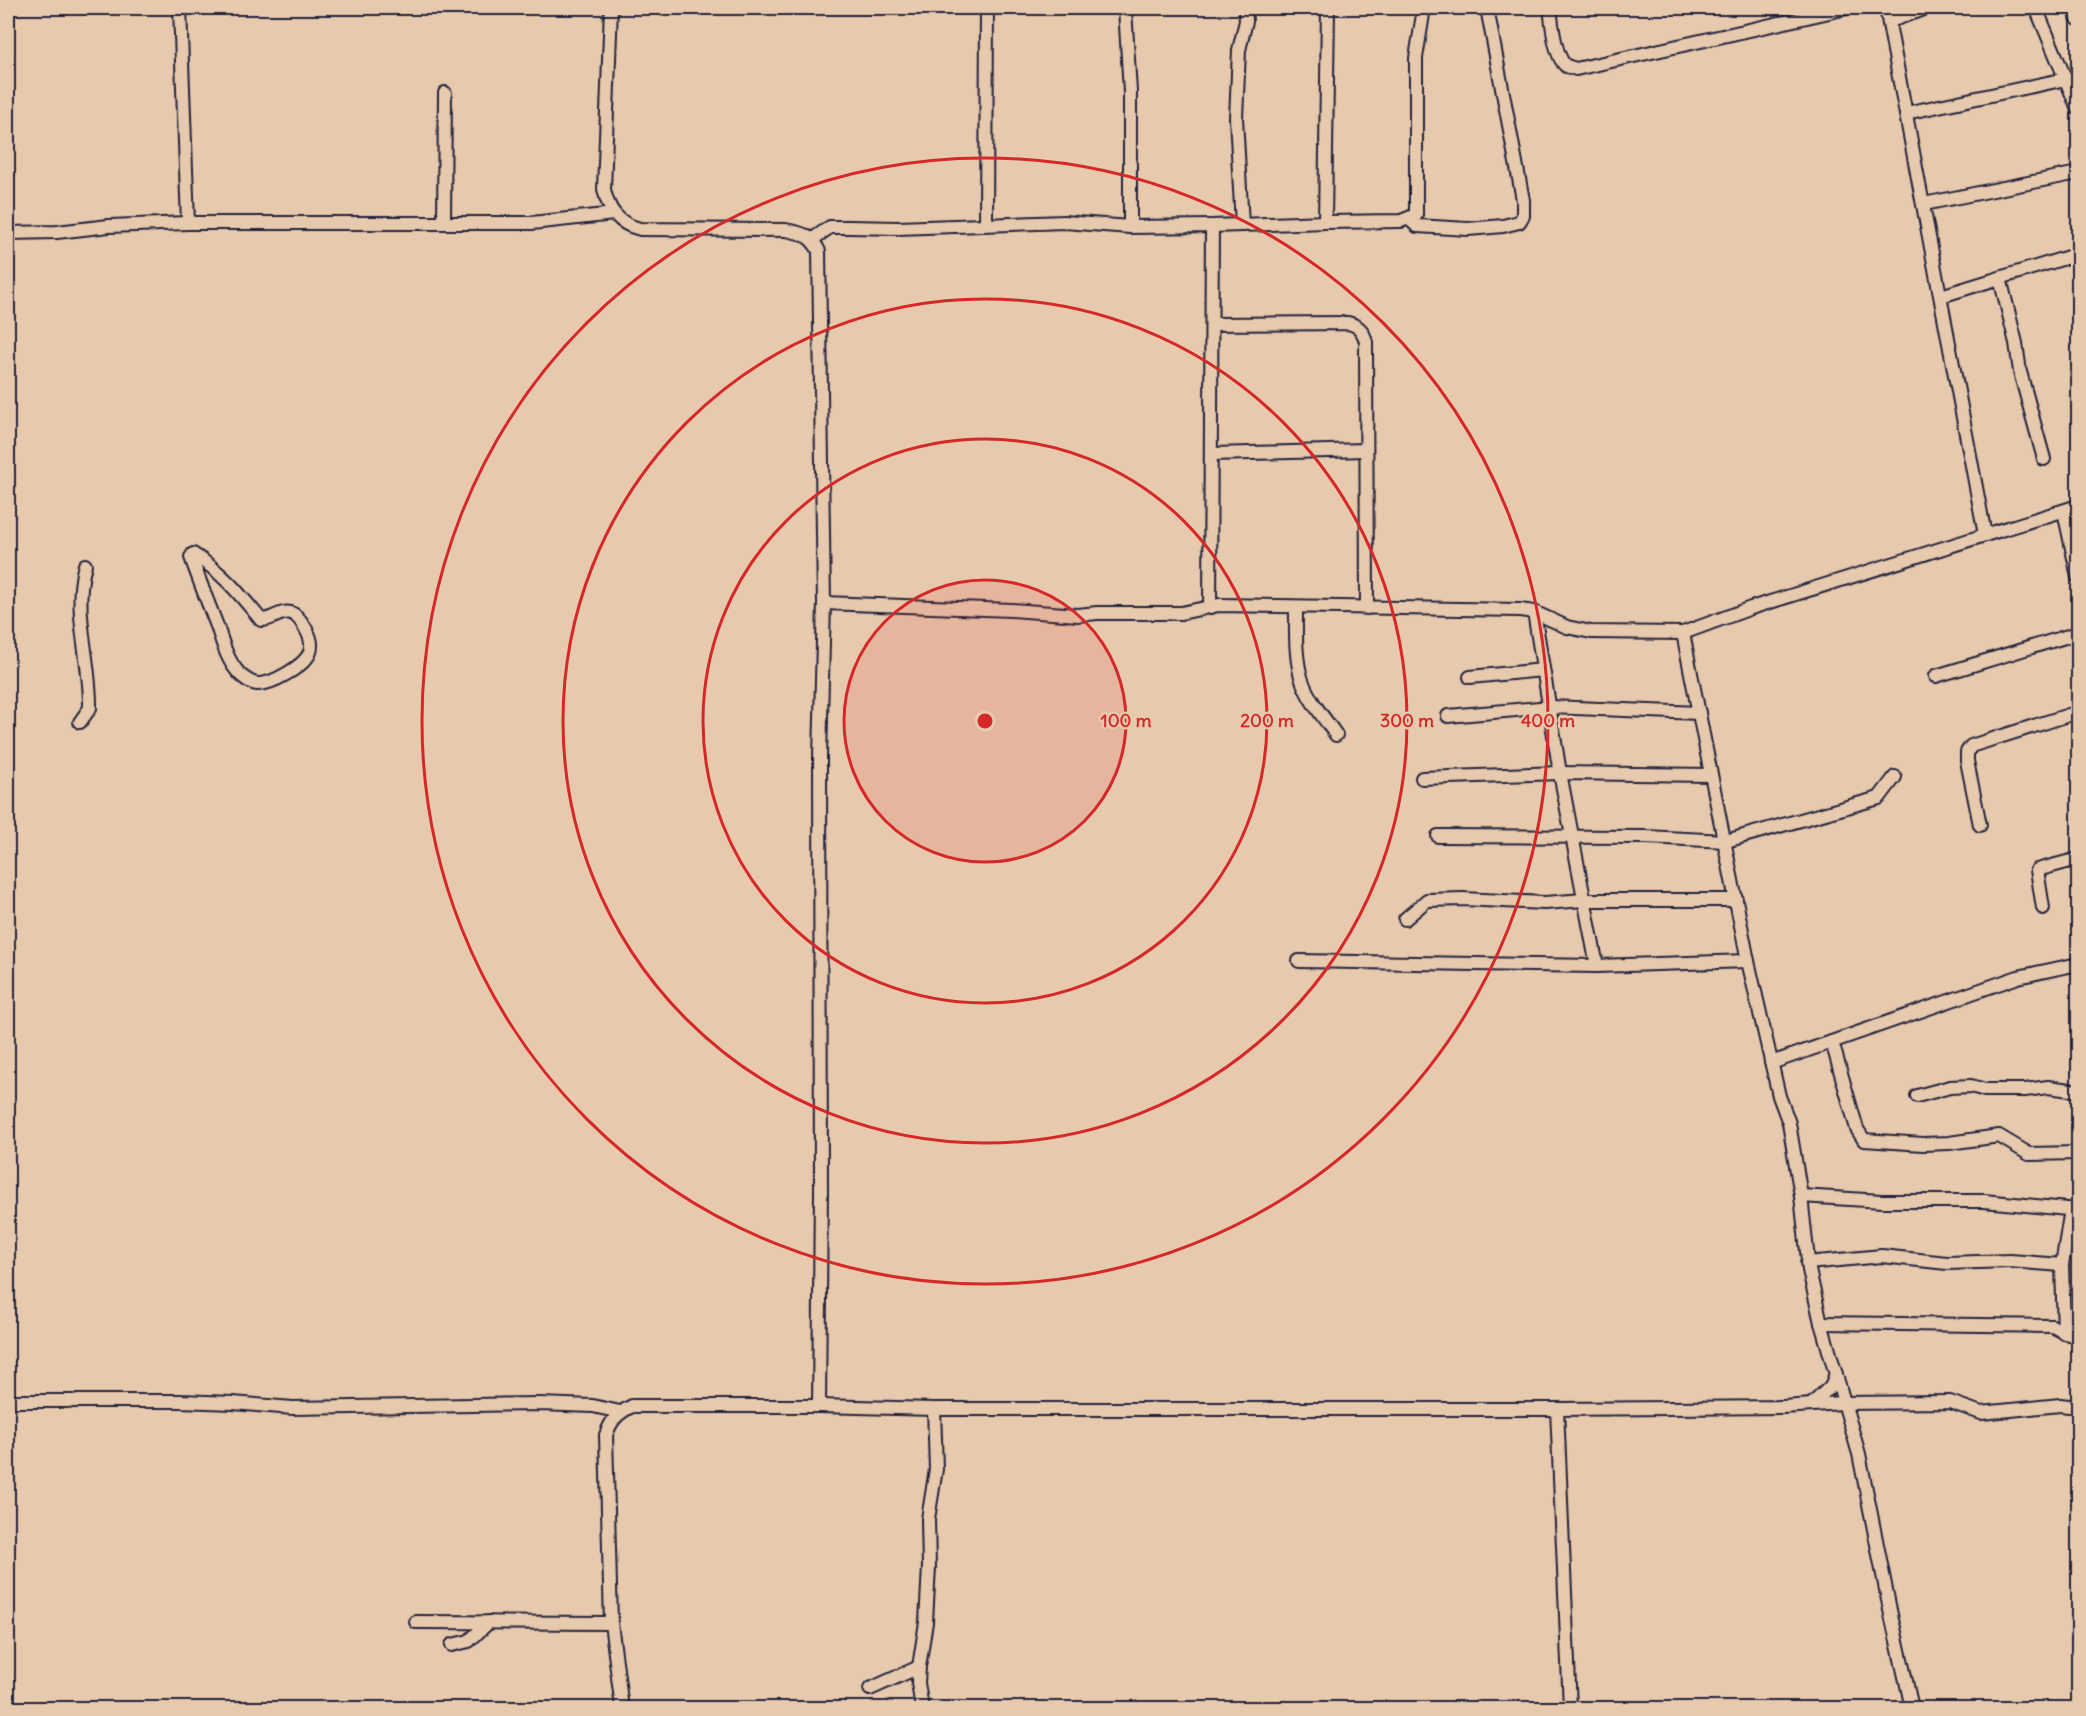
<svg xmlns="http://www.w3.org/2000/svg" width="2086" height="1716" font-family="Delius,sans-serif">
	<rect width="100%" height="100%" fill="#e7caae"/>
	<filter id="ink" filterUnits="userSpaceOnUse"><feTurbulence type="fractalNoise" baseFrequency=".0167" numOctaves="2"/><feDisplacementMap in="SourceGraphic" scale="12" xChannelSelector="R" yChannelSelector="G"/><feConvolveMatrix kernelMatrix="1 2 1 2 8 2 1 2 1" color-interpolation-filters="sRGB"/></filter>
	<g filter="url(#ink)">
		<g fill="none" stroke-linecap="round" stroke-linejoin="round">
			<g stroke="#22223b" stroke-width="16">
				<g id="minor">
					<path d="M180 8 188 223"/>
					<path d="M611 8 604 189C608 210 618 224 640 229L786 230C802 233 811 235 819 251L824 603 820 757 821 1192 819 1406H632C618 1413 611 1420 606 1435L611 1623 622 1708"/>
					<path d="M1125 8 1130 92V227"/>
					<path d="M1550 8C1552 22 1554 56 1566 66 1567 66 1575 69 1576 69L1847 8"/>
					<path d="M1886 8 1985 535"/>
					<path d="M2036 8 2078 109"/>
					<path d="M2073 8 2078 19"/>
					<path d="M1890 21 1927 8"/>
					<path d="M1906 113 2066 79"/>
					<path d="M1924 204 2078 173"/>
					<path d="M1409 219 1417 226 1468 229 1503 226 1519 222 1523 216V200L1487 8"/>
					<path d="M444 222 445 93"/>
					<path d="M1325 222 1401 221 1416 215V58L1424 8"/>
					<path d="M986 224 987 8"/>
					<path d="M1242 225 1236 118 1239 50 1246 21 1245 8"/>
					<path d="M1212 226 1325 222 1328 8"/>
					<path d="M8 233 57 232 109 226 188 223H532L614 214"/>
					<path d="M813 239 830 227H849L898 228 1064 222 1130 227 1212 226 1210 607"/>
					<path d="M2000 278 2016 343 2020 372 2044 459"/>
					<path d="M1941 296 2078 254"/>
					<path d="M1212 324 1348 323C1360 326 1363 331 1366 342L1367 608"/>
					<path d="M1212 454 1366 450"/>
					<path d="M2064 511 2078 577"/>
					<path d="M191 557C199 580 208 603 217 626 222 641 227 660 238 672 242 677 250 683 257 684 271 685 305 666 310 652 313 642 309 634 304 626 301 621 297 615 291 613 281 610 271 621 261 620 239 593 222 572 193 554"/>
					<path d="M824 603 1012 610 1078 615 1097 613H1181L1219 605 1520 610 1534 612 1567 627 1591 632 1683 633 1751 608 2078 506"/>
					<path d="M1296 607C1296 629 1295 652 1300 673 1305 696 1323 716 1336 735"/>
					<path d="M1534 612 1560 773 1597 966"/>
					<path d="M1683 633 1748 961 1779 1096 1789 1123 1801 1196 1809 1270 1821 1323 1859 1454 1890 1610 1912 1708"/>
					<path d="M1936 676 2078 633"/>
					<path d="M1470 677 1543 670"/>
					<path d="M1448 716 1550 707 1699 713"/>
					<path d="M80 722 90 708C91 660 72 611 85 565"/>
					<path d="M1422 778 1560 773 1711 775"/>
					<path d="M1980 825 1967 761V752L1971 746 2078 712"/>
					<path d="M1438 836 1646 837 1726 841 1879 798 1895 777"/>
					<path d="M2043 908 2037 870 2078 859"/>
					<path d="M1405 919 1427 900 1463 899 1545 903 1584 900H1736"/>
					<path d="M1299 961 1597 966 1748 961"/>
					<path d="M1832 1042 1857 1129 1864 1140 1923 1144 1949 1143 1999 1136 2029 1154 2078 1153"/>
					<path d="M1771 1063 2018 977 2078 964"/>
					<path d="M1917 1096 1950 1087 1971 1086 1985 1090H2025L2048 1087 2078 1091"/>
					<path d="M1801 1196 1882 1201H1984L2078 1210"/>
					<path d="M1807 1263 1882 1256 1947 1263 2010 1261 2062 1265"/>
					<path d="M1821 1323 2052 1326 2068 1334 2078 1333"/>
					<path d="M2064 1333 2062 1265 2071 1209"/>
					<path d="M8 1401H180L233 1403 293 1408 539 1404 593 1406 620 1412"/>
					<path d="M1812 1404 1831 1386 1836 1374"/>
					<path d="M819 1406 934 1409H1557L1783 1407 1842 1403 1950 1402 1981 1413 2060 1405 2078 1407"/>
					<path d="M1557 1409 1570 1708"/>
					<path d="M416 1622 611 1623"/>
					<path d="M452 1645 469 1641 489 1622"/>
					<path d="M870 1689 919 1667"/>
					<path d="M922 1708 918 1683 919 1667 926 1622 929 1567 928 1519 936 1469 934 1409"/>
				</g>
			</g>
			<use href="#minor" stroke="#e7caae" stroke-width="12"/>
		</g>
	</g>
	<circle cx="985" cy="721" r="141" fill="#d62828" fill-opacity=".12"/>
	<g fill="none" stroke="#d62828" stroke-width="3">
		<circle cx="985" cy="721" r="141"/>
		<circle cx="985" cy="721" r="282"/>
		<circle cx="985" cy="721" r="422"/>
		<circle cx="985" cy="721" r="563"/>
	</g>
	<circle cx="985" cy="721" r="9" fill="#d62828" stroke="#e7caae" stroke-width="3"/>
	<g font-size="18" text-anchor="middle" font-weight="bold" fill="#d62828" stroke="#e7caae" stroke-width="4.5" stroke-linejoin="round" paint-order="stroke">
		<text x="1126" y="727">100 m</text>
		<text x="1267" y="727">200 m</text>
		<text x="1407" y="727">300 m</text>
		<text x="1548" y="727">400 m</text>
	</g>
	<rect width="2086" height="1716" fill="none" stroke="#e7caae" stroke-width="30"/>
	<rect x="15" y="15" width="2056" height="1686" fill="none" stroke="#22223b" stroke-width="2" filter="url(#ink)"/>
</svg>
